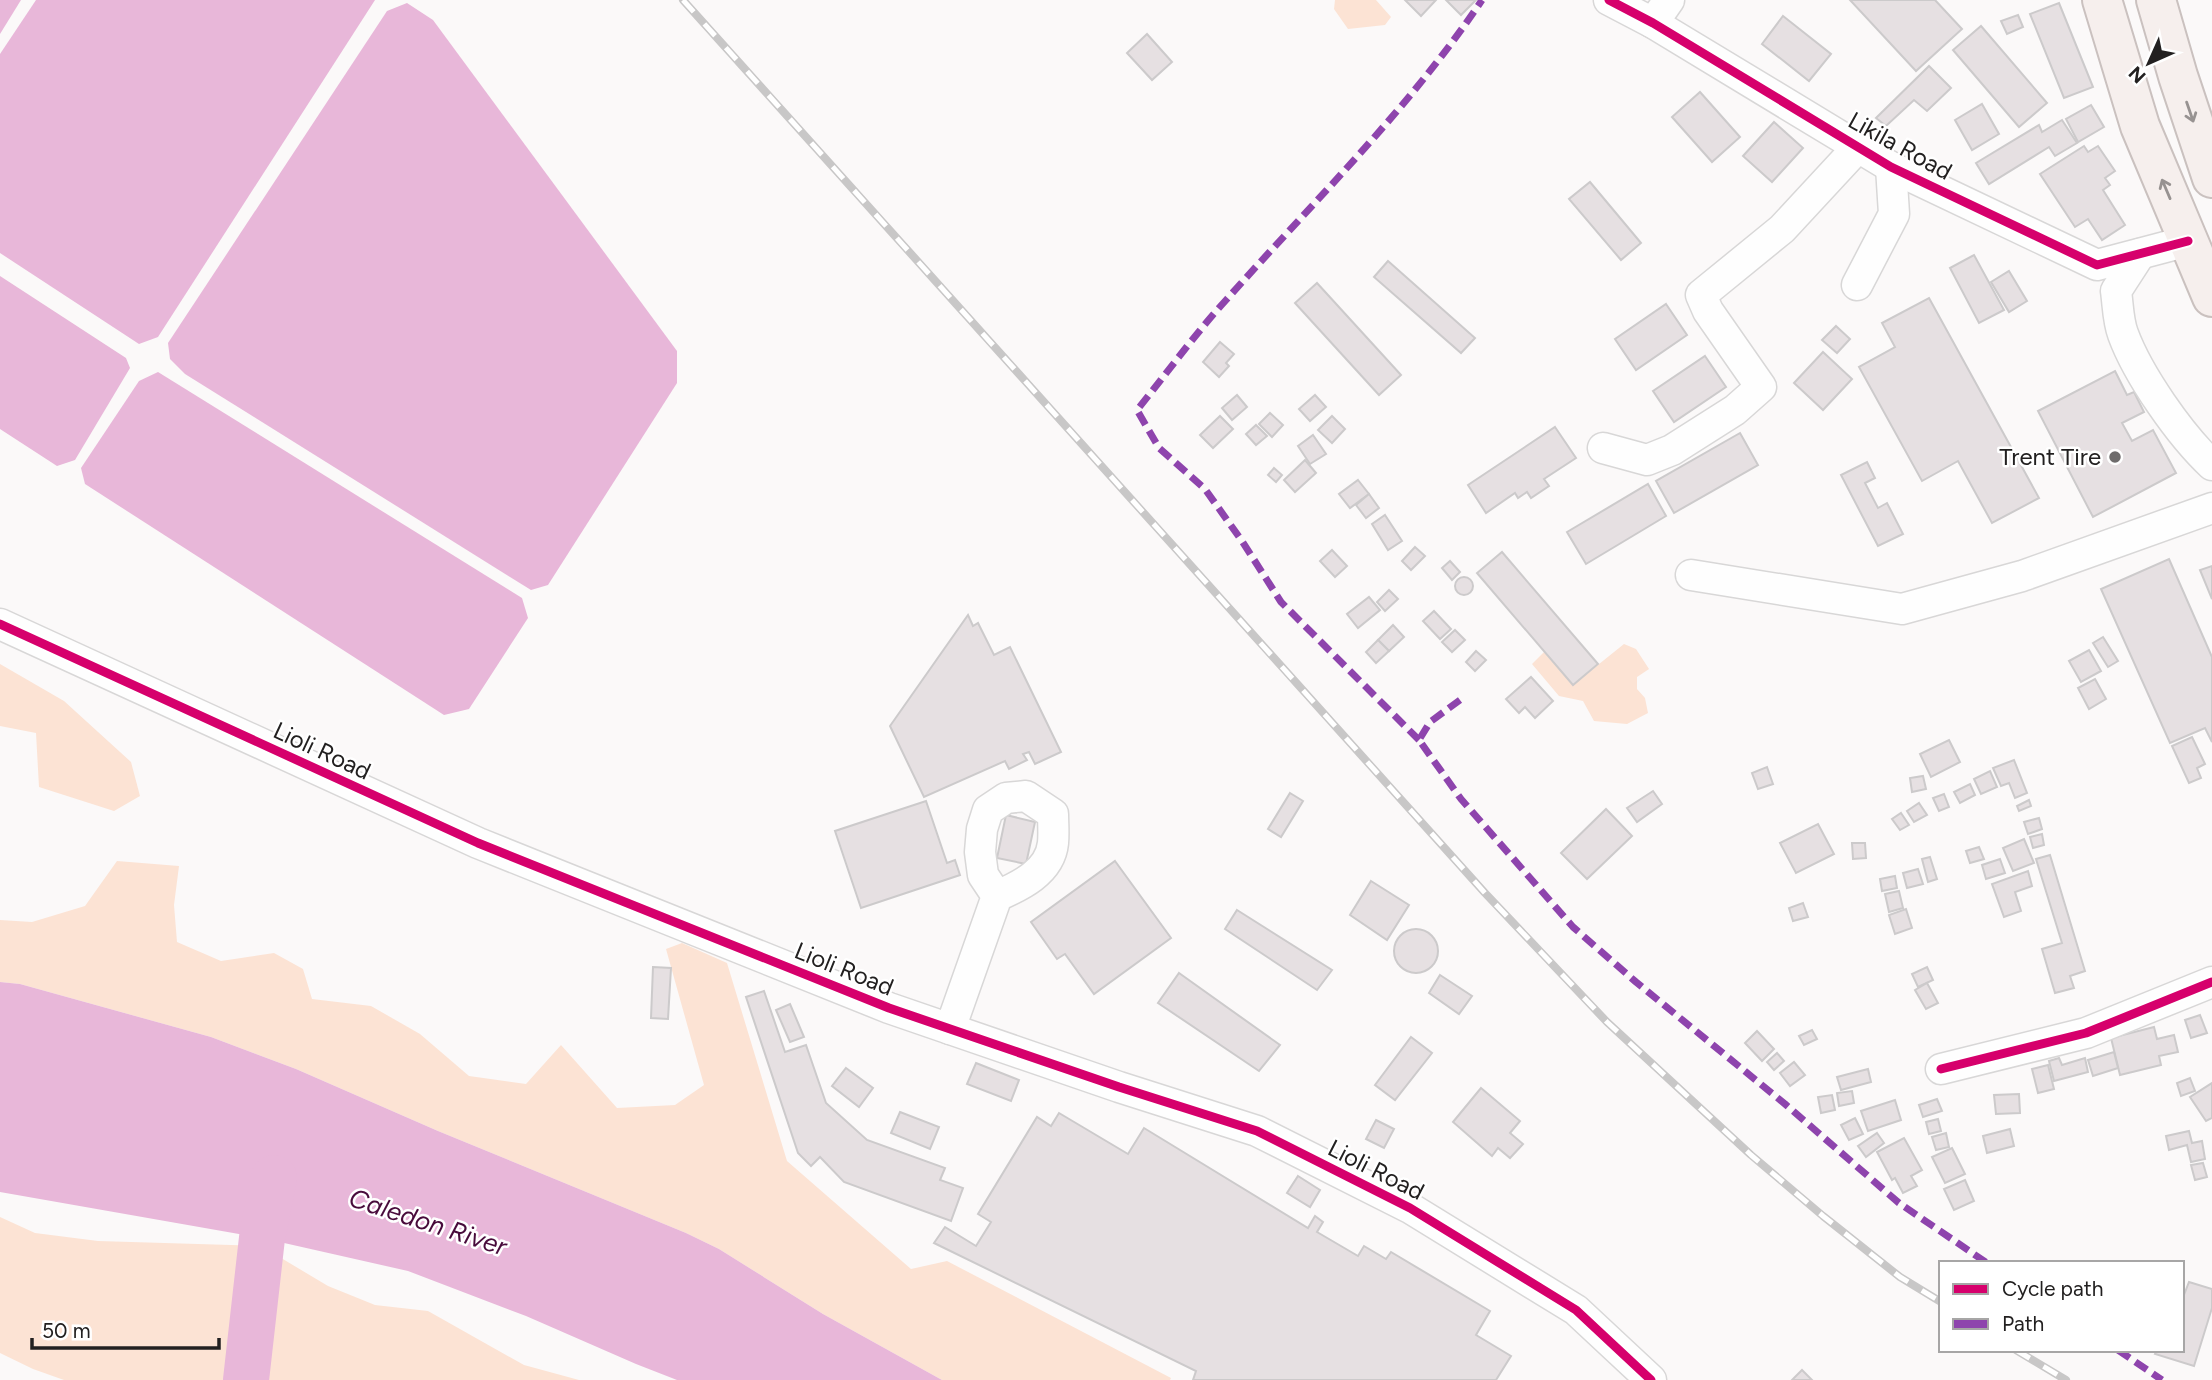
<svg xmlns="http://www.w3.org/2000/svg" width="2212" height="1380" font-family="Figtree,sans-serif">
	<rect width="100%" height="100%" fill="#fbf9f9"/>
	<g fill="#fce3d4">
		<path d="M1335 0H1376L1391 17 1385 25 1348 29 1334 9Z"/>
		<path d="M1624 644 1636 649 1649 669 1637 677V689L1645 698 1648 713 1627 724 1594 721 1583 701 1559 696 1532 664 1544 652 1573 685Z"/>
		<path d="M0 664 64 701 131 762 140 796 114 811 39 787 36 733 0 726Z"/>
		<path d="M117 861 179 866 174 905 177 942 221 961 274 953 303 969 312 999 371 1006 420 1034 469 1076 526 1084 561 1045 617 1108 675 1105 704 1085 666 949 682 943 727 963 787 1161 911 1269 947 1261 1171 1378 1170 1380H942L823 1314 719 1249 686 1233 438 1131 296 1069 211 1037 20 984 0 982V920L32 922 85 906Z"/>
		<path d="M0 1217 35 1233 98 1241 261 1246 328 1286 375 1305 428 1311 524 1365 579 1380H64L33 1369 0 1353Z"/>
	</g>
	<g fill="#e8b7d9">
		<path d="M0 0H21L0 34Z"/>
		<path d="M36 0H375L158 337 139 344 0 253V54Z"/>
		<path d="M407 3 433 20 677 351V383L548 585 531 590 185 374 170 359 168 343 387 11Z"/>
		<path d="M0 276 126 358 130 368 75 460 57 466 0 429Z"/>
		<path d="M158 372 522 598 528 618 469 709 444 715 85 484 81 468 139 381Z"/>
		<path d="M0 982 20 984 211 1037 296 1069 438 1131 686 1233 719 1249 823 1314 942 1380H677L636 1364 526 1316 408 1271 262 1238 0 1192Z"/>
	</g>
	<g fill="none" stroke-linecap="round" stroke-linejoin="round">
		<path stroke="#e8b7d9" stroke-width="46" d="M246 1380 262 1238 274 1178"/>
	</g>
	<g fill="#e6e0e2" stroke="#cccacb" stroke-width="2">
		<path d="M1405 0H1436L1421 16Z"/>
		<path d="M1446 0H1476L1461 15Z"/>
		<path d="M1850 0H1935L1962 29 1916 71Z"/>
		<path d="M2059 3 2093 87 2064 98 2030 14Z"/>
		<path d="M2018 15 2023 27 2007 34 2001 21Z"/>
		<path d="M1783 16 1831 54 1809 81 1762 44Z"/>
		<path d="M1981 26 2047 103 2019 127 1953 50Z"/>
		<path d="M1147 34 1172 62 1152 80 1127 53Z"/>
		<path d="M1929 66 1951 88 1927 111 1914 100 1886 126 1876 118Z"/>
		<path d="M1700 92 1740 137 1712 162 1672 117Z"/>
		<path d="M1982 104 1999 134 1972 150 1955 120Z"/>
		<path d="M2091 105 2104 127 2078 142 2066 119Z"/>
		<path d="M2062 120 2077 143 2055 156 2049 147 1989 184 1976 163 2039 125 2042 132Z"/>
		<path d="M1774 122 1803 148 1772 182 1743 156Z"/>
		<path d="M2084 146 2088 152 2098 146 2115 171 2105 178 2110 185 2103 190 2125 225 2102 240 2088 219 2075 227 2040 174Z"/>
		<path d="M1590 182 1641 243 1621 260 1569 199Z"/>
		<path d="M1974 255 2004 310 1979 323 1950 268Z"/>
		<path d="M1388 261 1475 338 1461 353 1374 277Z"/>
		<path d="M2009 271 2027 301 2009 312 1991 282Z"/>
		<path d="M1317 283 1401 375 1379 395 1295 303Z"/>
		<path d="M1929 298 2039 498 1992 523 1958 461 1922 481 1859 367 1895 347 1882 323Z"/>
		<path d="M1666 304 1687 335 1636 370 1615 339Z"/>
		<path d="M1836 326 1850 339 1837 353 1822 340Z"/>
		<path d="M1220 342 1234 354 1226 363 1229 366 1219 377 1203 362Z"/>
		<path d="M1823 352 1852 379 1823 410 1794 383Z"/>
		<path d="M1705 356 1726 387 1674 422 1653 391Z"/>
		<path d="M2115 371 2127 395 2134 392 2144 412 2122 423 2132 441 2153 430 2176 473 2093 517 2038 411Z"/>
		<path d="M1237 395 1247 407 1232 420 1222 408Z"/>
		<path d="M1315 395 1326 407 1310 421 1299 409Z"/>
		<path d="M1270 413 1283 425 1272 437 1259 424Z"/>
		<path d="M1220 416 1233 429 1213 448 1200 435Z"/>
		<path d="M1332 416 1345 429 1332 443 1318 430Z"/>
		<path d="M1256 425 1267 436 1256 445 1246 434Z"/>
		<path d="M1555 427 1576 458 1544 479 1549 486 1531 498 1527 492 1518 498 1515 493 1486 513 1468 485Z"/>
		<path d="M1740 433 1758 465 1674 513 1656 481Z"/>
		<path d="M1313 435 1326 454 1310 464 1298 446Z"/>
		<path d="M1305 460 1316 473 1295 492 1284 480Z"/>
		<path d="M1867 462 1875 478 1865 483 1878 508 1887 503 1903 534 1878 546 1841 475Z"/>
		<path d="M1274 468 1282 475 1276 482 1268 475Z"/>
		<path d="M1358 480 1369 494 1350 508 1339 494Z"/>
		<path d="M1648 484 1666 516 1586 564 1567 532Z"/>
		<path d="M1369 494 1379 508 1366 518 1356 505Z"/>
		<path d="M1385 515 1402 541 1388 550 1372 524Z"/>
		<path d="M1415 547 1425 556 1411 570 1402 561Z"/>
		<path d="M1332 550 1347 566 1335 577 1320 561Z"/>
		<path d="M1502 552 1598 664 1573 685 1477 573Z"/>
		<path d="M2169 559 2212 657V742L2205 728 2170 743 2101 589Z"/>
		<path d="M1450 561 1460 572 1452 580 1442 568Z"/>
		<path d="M2212 566V599L2200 570Z"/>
		<circle cx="1464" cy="586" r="9"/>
		<path d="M1389 590 1398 599 1385 611 1377 602Z"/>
		<path d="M1369 597 1380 610 1358 628 1347 614Z"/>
		<path d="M1434 611 1451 629 1440 639 1423 621Z"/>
		<path d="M968 615 973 626 978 623 994 655 1010 647 1061 752 1035 764 1029 752 1023 754 1027 760 1009 769 1005 761 924 797 890 726Z"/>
		<path d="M1393 625 1404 637 1389 651 1378 640Z"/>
		<path d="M1455 630 1465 640 1452 652 1442 642Z"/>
		<path d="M2103 637 2118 661 2108 667 2093 643Z"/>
		<path d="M1378 640 1389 651 1376 663 1366 652Z"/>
		<path d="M2089 650 2101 671 2081 682 2069 661Z"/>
		<path d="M1476 651 1486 660 1475 671 1466 662Z"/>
		<path d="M1531 677 1553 701 1535 718 1525 707 1519 713 1506 699Z"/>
		<path d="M2095 679 2106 699 2089 709 2078 688Z"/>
		<path d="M2192 737 2205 764 2197 768 2201 778 2189 783 2172 746Z"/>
		<path d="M1949 740 1960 762 1931 777 1920 754Z"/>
		<path d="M2014 760 2027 793 2015 798 2009 783 2001 786 1993 768Z"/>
		<path d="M1767 767 1773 784 1758 789 1752 773Z"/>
		<path d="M1990 771 1997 787 1981 794 1974 779Z"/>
		<path d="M1923 776 1926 789 1912 792 1910 778Z"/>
		<path d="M1970 784 1975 795 1960 803 1954 792Z"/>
		<path d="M1653 791 1662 804 1637 822 1627 808Z"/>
		<path d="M1290 793 1303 801 1281 837 1268 829Z"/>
		<path d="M1944 794 1949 807 1939 811 1933 798Z"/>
		<path d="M2029 800 2031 806 2019 811 2017 806Z"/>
		<path d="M926 801 947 863 955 860 960 875 861 908 835 831Z"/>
		<path d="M1919 803 1927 815 1914 822 1907 811Z"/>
		<path d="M1606 809 1632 836 1587 879 1561 853Z"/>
		<path d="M1901 813 1909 825 1900 830 1892 819Z"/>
		<path d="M1006 815 1035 822 1026 864 997 858Z"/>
		<path d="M2039 818 2042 829 2028 834 2024 822Z"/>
		<path d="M1818 824 1834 854 1796 873 1780 843Z"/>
		<path d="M2042 834 2044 845 2033 848 2030 837Z"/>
		<path d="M2024 839 2034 863 2013 871 2003 848Z"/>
		<path d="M1852 843H1865L1866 858 1853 859Z"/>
		<path d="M1979 847 1984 859 1970 863 1966 851Z"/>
		<path d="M2050 855 2085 971 2070 976 2074 988 2055 993 2042 949 2062 943 2036 859Z"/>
		<path d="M1930 857 1937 879 1928 882 1922 859Z"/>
		<path d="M2000 859 2005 873 1986 879 1982 865Z"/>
		<path d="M1115 861 1171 938 1094 994 1065 954 1057 959 1031 922Z"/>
		<path d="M1918 869 1923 884 1907 888 1903 873Z"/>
		<path d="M2028 871 2032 886 2015 892 2021 911 2004 917 1992 884Z"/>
		<path d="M1895 876 1897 888 1882 891 1880 879Z"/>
		<path d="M1371 881 1409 905 1387 940 1350 915Z"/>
		<path d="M1899 891 1903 908 1889 912 1885 894Z"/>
		<path d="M1803 903 1808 917 1793 921 1789 908Z"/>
		<path d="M1906 909 1912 928 1895 934 1889 915Z"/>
		<path d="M1237 910 1332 970 1317 990 1225 929Z"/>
		<circle cx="1416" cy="951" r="22"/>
		<path d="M653 967 671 968 668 1019 651 1018Z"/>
		<path d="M1927 967 1933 980 1918 987 1912 974Z"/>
		<path d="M1179 973 1280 1045 1259 1071 1158 1003Z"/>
		<path d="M1440 975 1472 996 1459 1014 1429 993Z"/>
		<path d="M1927 983 1938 1003 1926 1009 1915 990Z"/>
		<path d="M764 991 785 1052 806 1045 826 1103 867 1140 945 1168 940 1180 963 1188 951 1221 844 1182 820 1157 811 1166 798 1153 746 997Z"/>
		<path d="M790 1004 804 1037 790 1042 776 1010Z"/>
		<path d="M2200 1015 2207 1033 2191 1038 2185 1020Z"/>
		<path d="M2154 1027 2157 1039 2174 1035 2178 1052 2159 1056 2161 1065 2120 1075 2111 1038Z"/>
		<path d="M1812 1030 1817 1039 1804 1045 1799 1036Z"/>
		<path d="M1757 1031 1774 1049 1762 1061 1745 1043Z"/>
		<path d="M1411 1037 1432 1053 1395 1100 1375 1085Z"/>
		<path d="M2114 1052 2118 1068 2093 1076 2088 1060Z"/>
		<path d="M1777 1053 1784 1061 1774 1070 1767 1062Z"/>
		<path d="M2059 1058 2062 1065 2085 1058 2088 1072 2054 1081 2049 1061Z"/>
		<path d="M1794 1062 1805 1075 1790 1086 1780 1073Z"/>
		<path d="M976 1063 1019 1080 1011 1101 967 1084Z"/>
		<path d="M2048 1065 2054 1089 2038 1093 2032 1069Z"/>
		<path d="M846 1068 873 1088 859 1107 832 1086Z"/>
		<path d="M1868 1069 1871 1082 1841 1090 1837 1077Z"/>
		<path d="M2190 1078 2195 1091 2181 1096 2177 1083Z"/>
		<path d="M2212 1083V1118L2206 1121 2190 1097Z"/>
		<path d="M1481 1088 1520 1121 1510 1133 1523 1144 1510 1158 1498 1148 1492 1156 1453 1122Z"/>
		<path d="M1852 1091 1854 1103 1839 1106 1837 1093Z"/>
		<path d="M2019 1094 2020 1113 1996 1114 1994 1095Z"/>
		<path d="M1832 1095 1835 1110 1821 1113 1818 1097Z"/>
		<path d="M1937 1099 1942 1111 1923 1117 1919 1105Z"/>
		<path d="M1895 1100 1901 1120 1868 1131 1861 1111Z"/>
		<path d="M900 1112 939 1127 930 1149 891 1133Z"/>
		<path d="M1059 1113 1128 1154 1144 1128 1308 1228 1315 1216 1323 1222 1317 1232 1358 1256 1364 1246 1386 1259 1391 1252 1490 1311 1476 1335 1511 1356 1496 1380H1193L1196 1371 934 1243 945 1227 976 1246 991 1222 978 1214 1037 1117 1051 1126Z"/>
		<path d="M1855 1118 1863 1134 1849 1140 1841 1125Z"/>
		<path d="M1938 1119 1941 1131 1929 1134 1926 1122Z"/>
		<path d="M1376 1120 1394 1129 1384 1148 1366 1139Z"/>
		<path d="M2010 1129 2014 1146 1987 1153 1983 1136Z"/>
		<path d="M2189 1131 2192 1143 2202 1141 2205 1159 2191 1162 2187 1145 2169 1150 2166 1136Z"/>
		<path d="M1877 1133 1884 1143 1866 1157 1858 1146Z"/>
		<path d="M1946 1133 1949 1147 1936 1150 1932 1137Z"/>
		<path d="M1904 1138 1922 1170 1911 1176 1917 1186 1903 1193 1895 1178 1892 1180 1877 1152Z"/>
		<path d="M1952 1148 1965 1174 1945 1183 1932 1157Z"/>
		<path d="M2203 1163 2207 1177 2195 1180 2191 1165Z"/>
		<path d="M1298 1176 1320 1190 1310 1207 1287 1193Z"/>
		<path d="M1965 1180 1974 1201 1954 1210 1944 1189Z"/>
		<path d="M2189 1282 2212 1289V1308L2194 1366 2155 1354 2157 1350H2182V1300Z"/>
		<path d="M1802 1370 1812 1380H1792Z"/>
	</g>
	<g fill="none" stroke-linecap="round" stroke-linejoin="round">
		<g stroke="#d8d7d7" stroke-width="33">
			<g id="minor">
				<path d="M1609 0 1653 23 1891 167 2097 265 2188 241"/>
				<path d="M1653 23 1669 0"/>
				<path d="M2140 254 2116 291C2118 305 2118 321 2123 334 2138 375 2180 435 2212 465"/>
				<path d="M1857 285 1894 214 1891 167"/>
				<path d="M1603 448 1647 460 1672 450 1735 410 1761 387 1708 311 1701 295 1782 229 1858 147"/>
				<path d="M1691 575 1902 609 2022 576 2212 508"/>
				<path d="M0 624 478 843 889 1008 1119 1087 1257 1131 1410 1208 1576 1310 1651 1380"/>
				<path d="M950 1029 997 896C1020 886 1050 872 1053 843 1054 833 1053 823 1053 814L1026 796 1006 798 988 810 982 829 980 852 983 875 997 896"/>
				<path d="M1941 1069 2086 1033 2212 982"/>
			</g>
		</g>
		<g stroke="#cac1bf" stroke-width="42">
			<g id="highway">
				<path d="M2102 0 2140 126 2212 297"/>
				<path d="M2156 0 2178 76 2212 178"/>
			</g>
		</g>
		<use href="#minor" stroke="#fefefe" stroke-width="30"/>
		<use href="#highway" stroke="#f6efed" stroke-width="38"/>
		<g stroke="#c8c7c7" stroke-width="8">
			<g id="rail">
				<path d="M683 0 1485 893 1607 1022 1751 1155 1823 1216 1900 1277 1941 1302"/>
				<path d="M2016 1350 2066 1380"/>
			</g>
		</g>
		<use href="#rail" stroke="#fff" stroke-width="5" stroke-dasharray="16" stroke-linecap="butt"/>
		<g stroke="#8e44ad" stroke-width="7" stroke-dasharray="14 7" stroke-linecap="butt">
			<path d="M1460 700 1430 722 1419 740 1461 799 1573 927 1636 982 1785 1104 1899 1203 1987 1263"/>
			<path d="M1419 740 1281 602 1242 541 1205 489 1159 448 1137 410C1167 373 1195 334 1227 299 1314 201 1409 109 1482 0"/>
			<path d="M2118 1350 2162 1380"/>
		</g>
		<g stroke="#fff" stroke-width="13">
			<g id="cycleway">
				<path d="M1609 0 1653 23 1891 167 2097 265 2188 241"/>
				<path d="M0 624 478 843 889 1008 1119 1087 1257 1131 1410 1208 1576 1310 1651 1380"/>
				<path d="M1941 1069 2086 1033 2212 982"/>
			</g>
		</g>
		<use href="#cycleway" stroke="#d6006c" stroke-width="9"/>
	</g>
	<defs><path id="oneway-shaft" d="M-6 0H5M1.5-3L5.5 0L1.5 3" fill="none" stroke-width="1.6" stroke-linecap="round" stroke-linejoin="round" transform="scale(1.75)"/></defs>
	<g stroke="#979291">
		<use href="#oneway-shaft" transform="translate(2190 112) rotate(71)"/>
		<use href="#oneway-shaft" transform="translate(2166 189) rotate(-113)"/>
	</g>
	<circle fill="#6e6c6c" stroke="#fff" stroke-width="2.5" cx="2115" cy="457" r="7"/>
	<g text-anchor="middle" stroke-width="5" stroke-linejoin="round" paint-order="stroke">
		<g font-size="24" fill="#222020" stroke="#fff">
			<text transform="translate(1900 146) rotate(29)" y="8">Likila Road</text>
			<text transform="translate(322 751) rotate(25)" y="8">Lioli Road</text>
			<text transform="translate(844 969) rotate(22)" y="8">Lioli Road</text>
			<text transform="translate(1376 1170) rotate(27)" y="8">Lioli Road</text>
		</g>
		<g font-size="24" fill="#222020" stroke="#fff" text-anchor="end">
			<text x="2101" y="465">Trent Tire</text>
		</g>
		<g font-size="26" font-style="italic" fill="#480b3b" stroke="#fff">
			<text transform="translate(428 1222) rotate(18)" y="9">Caledon River</text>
		</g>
	</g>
	<rect x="1939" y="1261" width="245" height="91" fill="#ffffff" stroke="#a7a6a6" stroke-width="2"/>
	<rect x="1953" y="1284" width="35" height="10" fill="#d6006c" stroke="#a7a6a6" stroke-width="2"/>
	<text x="2002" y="1296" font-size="21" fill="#222020">Cycle path</text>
	<rect x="1953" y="1319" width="35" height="10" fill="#8e44ad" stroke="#a7a6a6" stroke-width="2"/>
	<text x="2002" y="1331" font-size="21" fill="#222020">Path</text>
	<g transform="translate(2149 63) rotate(225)" stroke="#ffffff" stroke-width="5" paint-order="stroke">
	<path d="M0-5L12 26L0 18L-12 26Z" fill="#222020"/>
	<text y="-10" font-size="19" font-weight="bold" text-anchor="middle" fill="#222020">N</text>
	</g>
	<path d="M32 1338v10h187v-10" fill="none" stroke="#222020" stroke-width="3.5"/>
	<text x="42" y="1338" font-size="21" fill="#222020" stroke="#ffffff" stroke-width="5" paint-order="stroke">50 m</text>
</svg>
